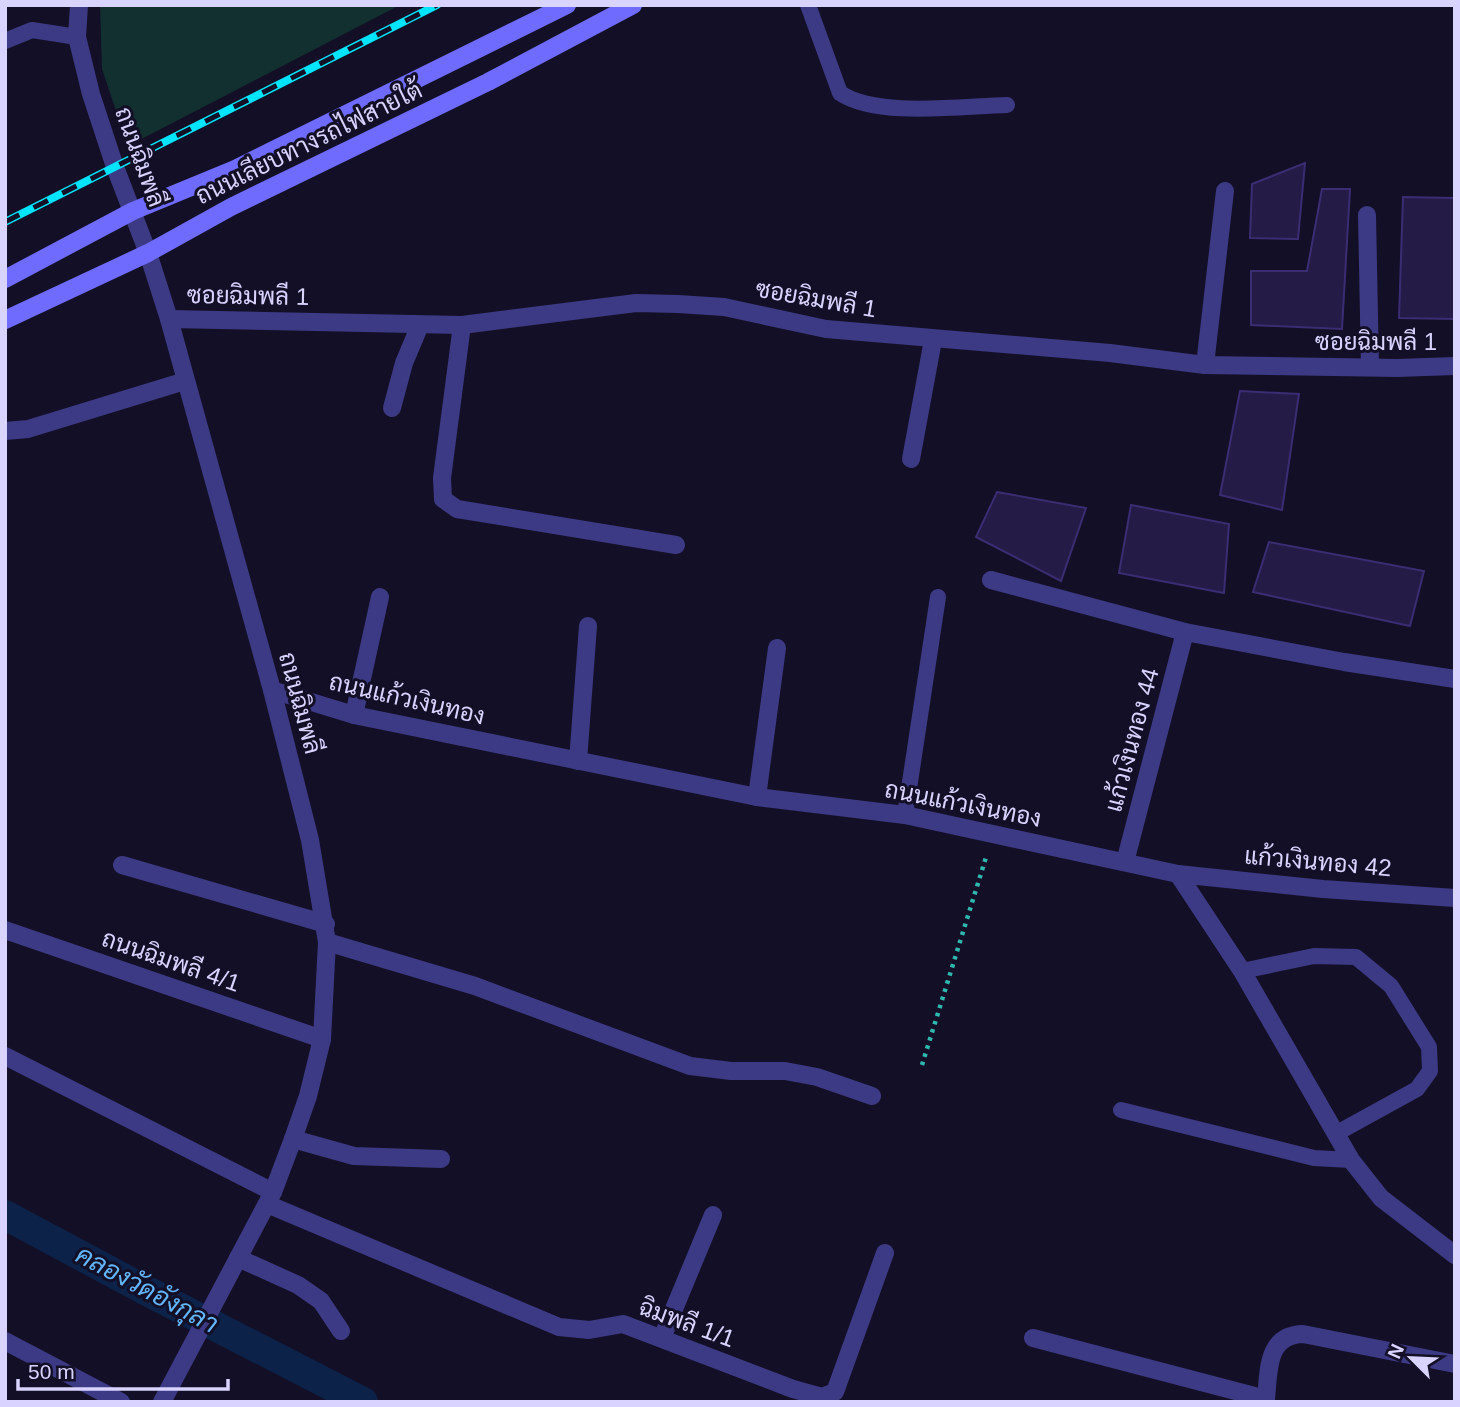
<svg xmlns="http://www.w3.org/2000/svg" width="1460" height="1407" font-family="Helvetica,Sarabun,sans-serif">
	<rect width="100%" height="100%" fill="#130f26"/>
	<path fill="#12302f" d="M100 5H400L128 146 102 69Z"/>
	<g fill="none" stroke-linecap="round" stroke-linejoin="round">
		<path stroke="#0c2248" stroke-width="30" d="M5 1215 147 1291 363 1402"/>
	</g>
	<g fill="#241b47" stroke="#3b2d73" stroke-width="2">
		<path d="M1305 163 1298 239 1250 238 1252 184Z"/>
		<path d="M1322 189H1350L1342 329 1251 325V271H1307Z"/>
		<path d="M1403 197 1455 198V319L1399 318Z"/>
		<path d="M1240 391 1299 394 1282 510 1220 495Z"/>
		<path d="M997 492 1086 508 1061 581 976 537Z"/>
		<path d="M1131 505 1229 524 1224 593 1119 573Z"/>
		<path d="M1269 542 1424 571 1410 626 1253 592Z"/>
	</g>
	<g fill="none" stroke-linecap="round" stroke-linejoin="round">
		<path stroke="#2fb8b0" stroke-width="4.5" stroke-dasharray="3.5 5" stroke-linecap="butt" d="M922 1065 987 854"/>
		<g stroke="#3d3a85" stroke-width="16">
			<path d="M808 5 840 93C877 118 962 106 1007 105"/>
			<path d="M5 41 32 30 77 37"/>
			<path d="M905 815 938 597"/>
			<path d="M1242 971 1314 956 1356 957 1391 986 1429 1047 1430 1071 1417 1089 1337 1133"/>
			<path d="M1121 1110 1314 1158 1351 1160"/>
		</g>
		<g stroke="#3d3a85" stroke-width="18">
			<path d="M1367 215 1370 367"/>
			<path d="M169 319 462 325 636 303 678 304 724 307 826 329 1110 353 1205 365 1397 368 1455 366"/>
			<path d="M462 325 442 478 443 499 457 509 676 545"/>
			<path d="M1205 365 1225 191"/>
			<path d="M392 408 404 363 420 325"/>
			<path d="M5 431 28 429 185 381"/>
			<path d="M911 459 933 340"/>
			<path d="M991 580 1185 632 1344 662 1455 679"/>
			<path d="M354 715 380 597"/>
			<path d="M578 761 588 626"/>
			<path d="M757 797 777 648"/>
			<path d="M1125 862 1185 632"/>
			<path d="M122 865 326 924"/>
			<path d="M1178 874 1323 889 1455 898"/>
			<path d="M5 930 322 1039"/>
			<path d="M327 942 475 986 690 1066 731 1071H785L817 1077 872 1096"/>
			<path d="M5 1056 273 1192"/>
			<path d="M293 1139 354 1156 441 1159"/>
			<path d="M267 1204 559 1327 589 1330 623 1324 793 1389 822 1397 835 1392 885 1253"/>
			<path d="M238 1258 298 1285 321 1301 341 1331"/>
			<path d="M662 1338 713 1215"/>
			<path d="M1033 1338 1266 1399C1269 1371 1266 1335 1303 1334L1455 1364"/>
			<path d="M5 1341 121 1402"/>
		</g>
		<g stroke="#3d3a85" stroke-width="18">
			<path d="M79 5 77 37 91 94 115 167 148 253 169 319 272 690 310 840 327 942 322 1039 308 1096 293 1139 273 1192 162 1402"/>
			<path d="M272 690 354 715 757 797 905 815 1178 874 1242 971 1351 1160 1381 1198 1455 1255"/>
		</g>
		<g stroke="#6f6bff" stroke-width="18">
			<path d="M5 279 133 211 235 169 567 5"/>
			<path d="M5 320 148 253 231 207 488 82 633 5"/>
		</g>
		<g stroke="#00e5ff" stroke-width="8">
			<path id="rail" d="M5 222 437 5"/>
		</g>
		<use href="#rail" stroke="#130f26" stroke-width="5" stroke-dasharray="16" stroke-linecap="butt"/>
	</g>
	<g text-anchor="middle" stroke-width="6" stroke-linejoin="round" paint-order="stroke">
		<g font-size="24" fill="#d9d4ff" stroke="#130f26">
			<text transform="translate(309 143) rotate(-26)" y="8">ถนนเลียบทางรถไฟสายใต้</text>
			<text transform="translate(140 157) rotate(70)" y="8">ถนนฉิมพลี</text>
			<text transform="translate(248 296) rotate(1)" y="8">ซอยฉิมพลี 1</text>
			<text transform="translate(816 299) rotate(10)" y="8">ซอยฉิมพลี 1</text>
			<text x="1376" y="350">ซอยฉิมพลี 1</text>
			<text transform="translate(407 699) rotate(13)" y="8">ถนนแก้วเงินทอง</text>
			<text transform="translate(300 703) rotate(75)" y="8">ถนนฉิมพลี</text>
			<text transform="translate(1132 740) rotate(-75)" y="8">แก้วเงินทอง 44</text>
			<text transform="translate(963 804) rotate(11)" y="8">ถนนแก้วเงินทอง</text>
			<text transform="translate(1318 862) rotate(5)" y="8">แก้วเงินทอง 42</text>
			<text transform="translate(171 961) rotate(19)" y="8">ถนนฉิมพลี 4/1</text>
			<text transform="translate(687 1323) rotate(20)" y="8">ฉิมพลี 1/1</text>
		</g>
		<g font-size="26" font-style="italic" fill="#62b6ff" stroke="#130f26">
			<text transform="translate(147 1289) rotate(28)" y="9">คลองวัดอังกุลา</text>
		</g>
	</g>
	<rect width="1460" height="1407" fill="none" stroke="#d9d4ff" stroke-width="14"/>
	<g transform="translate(1411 1358) rotate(294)" stroke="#130f26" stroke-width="5" paint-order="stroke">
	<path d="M0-5L12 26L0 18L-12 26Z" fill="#d9d4ff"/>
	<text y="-10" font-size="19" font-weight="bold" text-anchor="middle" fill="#d9d4ff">N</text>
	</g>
	<path d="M18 1379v10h210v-10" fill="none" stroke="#d9d4ff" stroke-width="3.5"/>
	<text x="28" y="1379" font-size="21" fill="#d9d4ff" stroke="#130f26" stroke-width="5" paint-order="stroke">50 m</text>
</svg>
